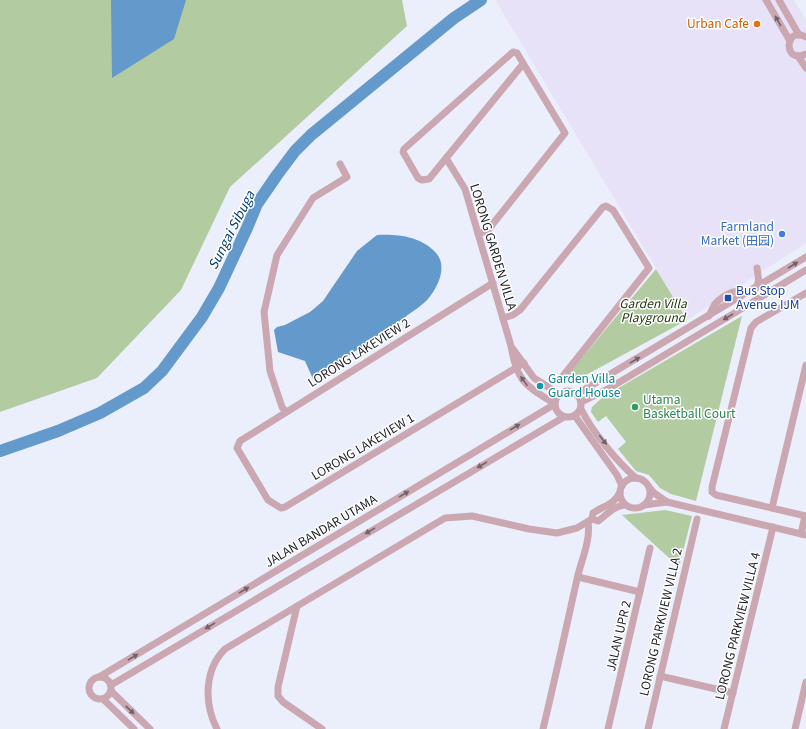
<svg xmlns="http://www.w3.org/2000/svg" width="806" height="729" font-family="Georgia,'Noto Sans SC',serif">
	<rect width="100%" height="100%" fill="#ebeffb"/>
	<path fill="#e8e2f8" d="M498 0H794L806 20V243L687 320 496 1Z"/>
	<g fill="#b2cba1">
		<path d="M0 0H402L407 26 230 187 181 290 97 378 0 412Z"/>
		<path d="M656 269 687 320 586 375 560 384Z"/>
		<path d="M742 316 696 501 671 494 660 488 649 475 636 471 618 449 626 442 606 416 598 422 591 412 592 407 603 397Z"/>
		<path d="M665 510 692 516 679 567 622 515Z"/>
	</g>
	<g fill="#6499cb">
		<path d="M111 0H186L174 39 112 78Z"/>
		<path d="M377 235C397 234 421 236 436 253 448 266 438 287 428 299 422 306 411 312 404 318 374 339 343 359 313 379L305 361 278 352 274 330 277 327 285 325 310 312 323 301 357 251Z"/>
	</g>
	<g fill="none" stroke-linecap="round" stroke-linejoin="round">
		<path stroke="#6499cb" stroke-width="12" d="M0 451 58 431 100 413 144 388 162 371 202 317 219 288 247 228 257 204 277 175 295 151 311 135 454 18 481 0"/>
		<g stroke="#cba8b1" stroke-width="7">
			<path d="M766 0 790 41"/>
			<path d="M779 0 799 35"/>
			<path d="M806 37C784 25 783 65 806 54"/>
			<path d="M798 56 806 68"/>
			<path d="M478 234 488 230 565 133 517 53 513 52 404 149 403 152 418 178 422 180 429 179 523 64"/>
			<path d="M493 283 240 441 237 448 268 500 281 508 285 507 524 363"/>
			<path d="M756 288C760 281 758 276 757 268"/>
			<path d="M806 293 756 322 751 328 712 487V492L716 495 806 516"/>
			<path d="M709 316C711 312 713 307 715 304 724 294 738 288 751 291"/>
			<path d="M503 318 513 315 520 310 603 207 606 206 613 210 649 268 563 376"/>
			<path d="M513 349 534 378 559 394"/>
			<circle cx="568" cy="404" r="13"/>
			<path d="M577 394 806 257"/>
			<path d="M581 402 608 389 806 270"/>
			<path d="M581 409C592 431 617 462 636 478"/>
			<path d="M286 412 282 407 270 371 264 312 277 255 313 198 347 177 340 164"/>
			<path d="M575 416 617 475 622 486"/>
			<circle cx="635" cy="493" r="15"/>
			<path d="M649 487 654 493 667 502"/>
			<path d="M644 505 667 502 806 535"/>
			<path d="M772 508 806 365"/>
			<path d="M592 519 593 513C605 505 614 505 620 492"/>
			<path d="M801 534 805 516"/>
			<path d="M578 577 640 592"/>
			<path d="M297 606 278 687V696L283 702 322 729"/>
			<path d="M660 676 733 693"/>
			<path d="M99 677 555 404C525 385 517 382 511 346L465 189 446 158"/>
			<circle cx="100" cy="688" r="11"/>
			<path d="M111 685 564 417"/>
			<path d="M111 691 150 729"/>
			<path d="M103 699 134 729"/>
			<path d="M217 729C204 704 204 670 225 649L445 518 472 516 529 529 557 533 577 528 592 519 598 521C607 515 613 506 625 505"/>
			<path d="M543 729C555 679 566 629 577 579 581 561 591 540 588 522"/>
			<path d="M608 729 650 548"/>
			<path d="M648 729 697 519"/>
			<path d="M724 729 773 527"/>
			<path d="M795 729 806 682"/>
		</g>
	</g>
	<defs><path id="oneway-solid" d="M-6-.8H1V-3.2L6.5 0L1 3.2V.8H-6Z"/></defs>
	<g fill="#746269">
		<use href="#oneway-solid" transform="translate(778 21) rotate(-120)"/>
		<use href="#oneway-solid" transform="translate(793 265) rotate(-32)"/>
		<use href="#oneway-solid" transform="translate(728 317) rotate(149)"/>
		<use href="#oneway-solid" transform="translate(635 360) rotate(-31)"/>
		<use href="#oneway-solid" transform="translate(524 381) rotate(-126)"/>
		<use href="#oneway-solid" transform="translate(515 427) rotate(-31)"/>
		<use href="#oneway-solid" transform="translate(603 440) rotate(52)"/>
		<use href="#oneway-solid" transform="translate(482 465) rotate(149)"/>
		<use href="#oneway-solid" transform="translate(404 494) rotate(-31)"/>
		<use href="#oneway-solid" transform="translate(370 531) rotate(149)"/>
		<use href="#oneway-solid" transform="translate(244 590) rotate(-31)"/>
		<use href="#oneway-solid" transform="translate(210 626) rotate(149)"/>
		<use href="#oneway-solid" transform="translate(133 657) rotate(-31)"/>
		<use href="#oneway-solid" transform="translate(130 710) rotate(44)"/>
	</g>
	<circle fill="#e8710a" stroke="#fff" stroke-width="1.5" cx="757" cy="24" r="4"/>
	<circle fill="#3f7fe0" stroke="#fff" stroke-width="1.5" cx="782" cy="234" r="4"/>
	<rect fill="#1a4fb4" stroke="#fff" stroke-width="1.5" x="724" y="294" width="8" height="8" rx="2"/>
	<circle fill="#0f9aa8" stroke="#fff" stroke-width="1.5" cx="540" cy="386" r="4"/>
	<circle fill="#2e9e5b" stroke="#fff" stroke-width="1.5" cx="635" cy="407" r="4"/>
	<g text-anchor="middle" stroke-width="3" stroke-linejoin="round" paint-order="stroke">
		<g font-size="12" fill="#c56008" stroke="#fff" text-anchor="end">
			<text x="749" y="28">Urban Cafe</text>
		</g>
		<g font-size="12" fill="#366cbe" stroke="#fff" text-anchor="end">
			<text x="774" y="231">Farmland<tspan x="774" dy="14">Market (田园)</tspan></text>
		</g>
		<g font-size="12" fill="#1c1d21" stroke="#fff">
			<text transform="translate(493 247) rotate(73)" y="4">LORONG GARDEN VILLA</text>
			<text transform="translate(359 353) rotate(-32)" y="4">LORONG LAKEVIEW 2</text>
			<text transform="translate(363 447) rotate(-31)" y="4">LORONG LAKEVIEW 1</text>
			<text transform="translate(321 531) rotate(-31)" y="4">JALAN BANDAR UTAMA</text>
			<text transform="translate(661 622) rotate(-77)" y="4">LORONG PARKVIEW VILLA 2</text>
			<text transform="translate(738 626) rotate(-76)" y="4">LORONG PARKVIEW VILLA 4</text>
			<text transform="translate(619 636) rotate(-77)" y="4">JALAN UPR 2</text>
		</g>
		<g font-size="12" fill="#164399" stroke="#fff" text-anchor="start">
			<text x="736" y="295">Bus Stop<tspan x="736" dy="14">Avenue IJM</tspan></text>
		</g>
		<g font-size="12" font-style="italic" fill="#20370b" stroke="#fff">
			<text x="653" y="308">Garden Villa<tspan x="653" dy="14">Playground</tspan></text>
		</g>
		<g font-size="12" fill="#0d838f" stroke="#fff" text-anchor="start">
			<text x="548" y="383">Garden Villa<tspan x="548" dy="14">Guard House</tspan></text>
		</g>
		<g font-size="12" fill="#27864d" stroke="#fff" text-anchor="start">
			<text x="643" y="404">Utama<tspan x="643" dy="14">Basketball Court</tspan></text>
		</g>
		<g font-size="13" font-style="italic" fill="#003e6c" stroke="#fff">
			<text transform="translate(231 230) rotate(-63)" y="5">Sungai Sibuga</text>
		</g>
	</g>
</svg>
